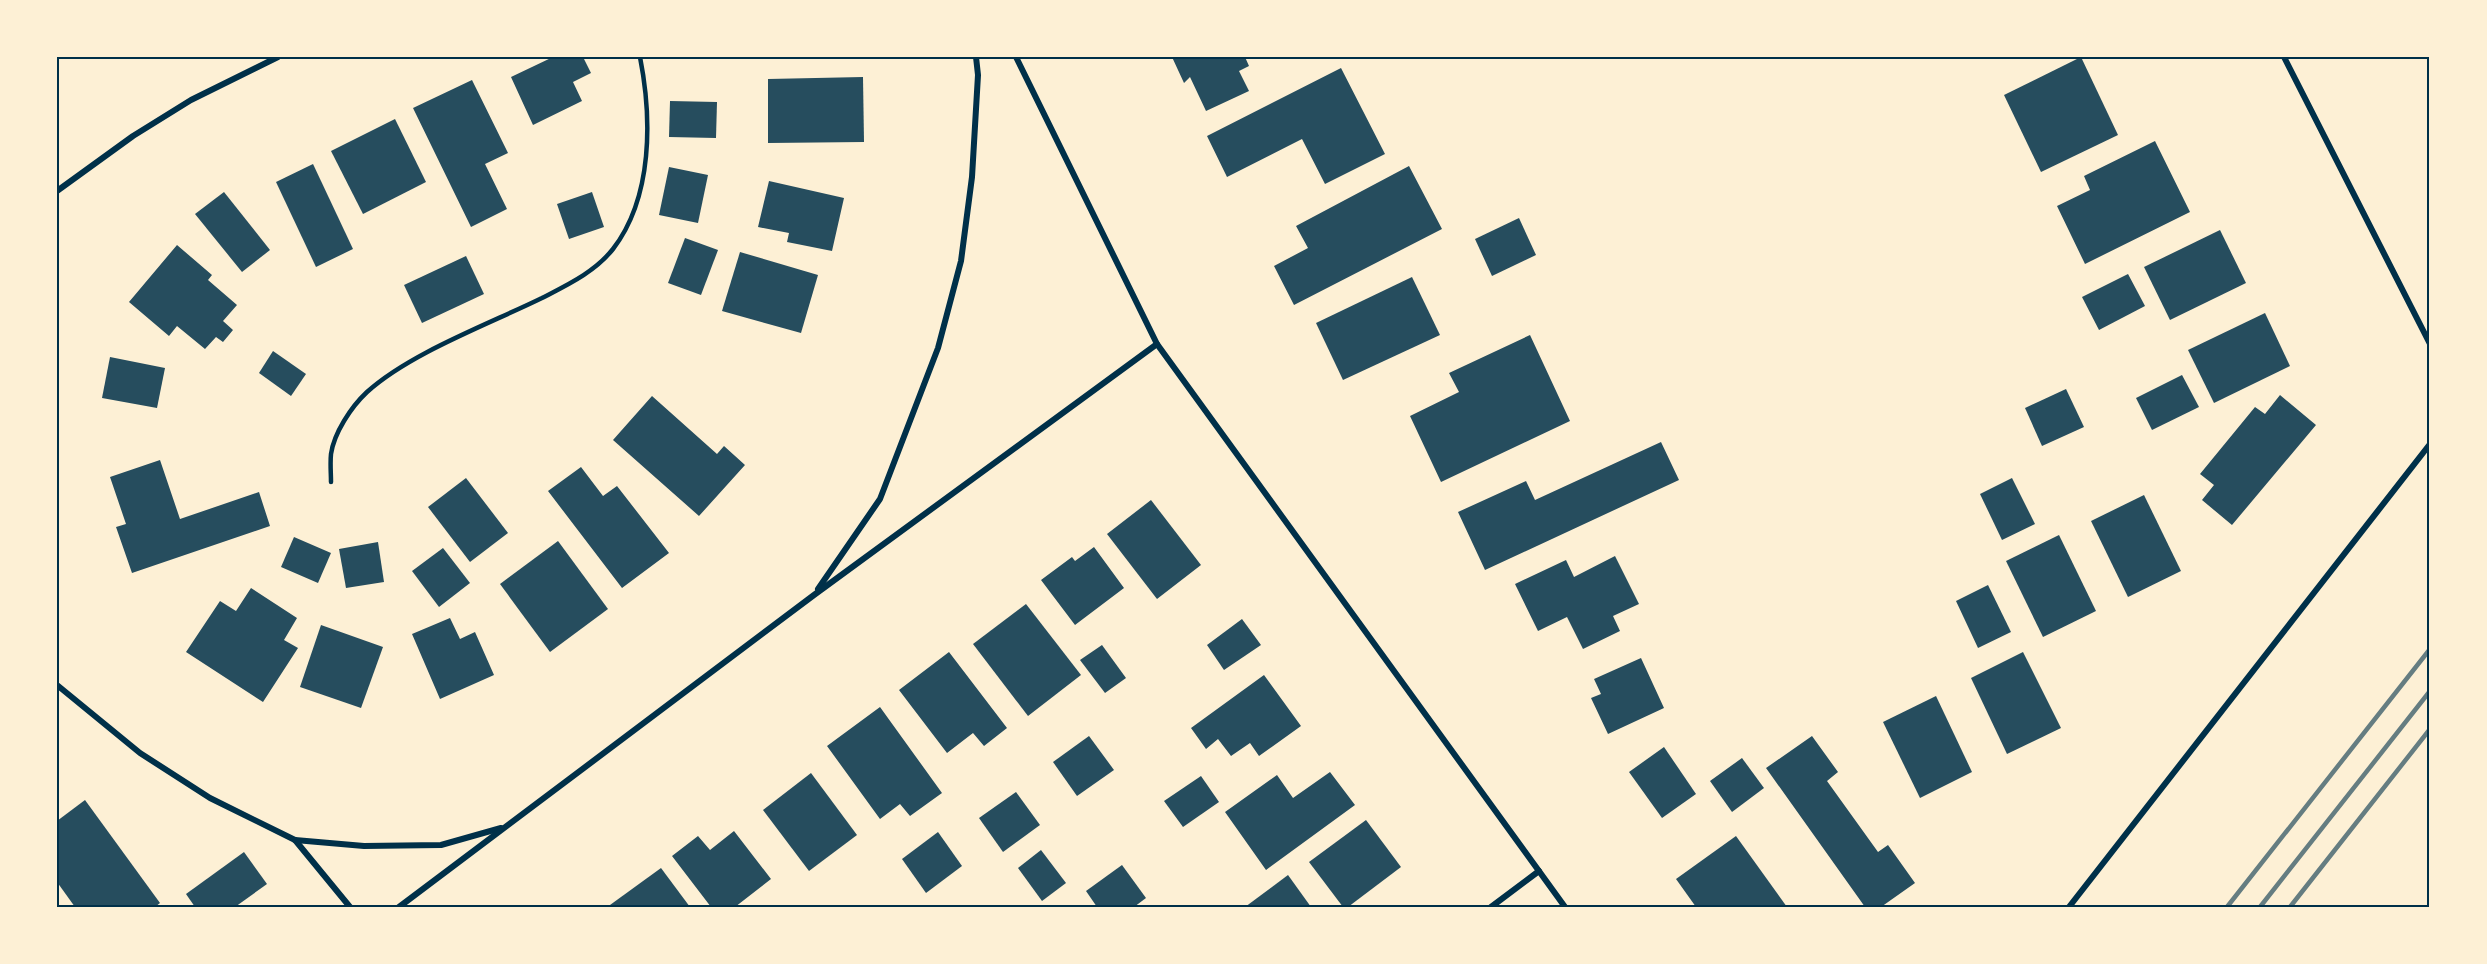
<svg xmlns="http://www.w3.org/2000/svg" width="2487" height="964" font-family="'Work Sans',sans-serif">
	<rect width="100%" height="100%" fill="#fdf0d5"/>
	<g fill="#264d5e">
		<path d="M553 57H583L591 73 573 82 582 101 533 125 511 77Z"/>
		<path d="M1172 57H1245L1249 66 1239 71 1249 91 1206 111 1190 77 1184 83Z"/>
		<path d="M2081 57 2118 135 2041 172 2004 95Z"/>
		<path d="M1341 68 1385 154 1325 184 1302 139 1227 177 1207 136Z"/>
		<path d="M863 77 864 142 768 143V79Z"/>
		<path d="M472 80 508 153 485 164 507 209 471 227 413 108Z"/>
		<path d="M670 101 717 102 716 138 669 137Z"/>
		<path d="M395 119 426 182 363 214 331 151Z"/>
		<path d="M2155 141 2190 212 2085 264 2057 206 2090 190 2084 176Z"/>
		<path d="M313 164 353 249 316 267 276 182Z"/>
		<path d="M1409 166 1442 229 1294 305 1274 266 1308 248 1296 226Z"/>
		<path d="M669 167 708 175 698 223 659 215Z"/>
		<path d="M769 181 844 198 832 251 787 242 789 233 758 227Z"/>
		<path d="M224 192 270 250 242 272 195 214Z"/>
		<path d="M592 192 604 227 569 239 557 204Z"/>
		<path d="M1519 218 1536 255 1492 276 1475 239Z"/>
		<path d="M2220 230 2246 283 2170 320 2144 267Z"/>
		<path d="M685 238 718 250 701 295 668 283Z"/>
		<path d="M177 245 212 275 208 280 237 305 223 321 233 330 223 342 216 337 205 349 177 326 169 336 129 302Z"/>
		<path d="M740 252 818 275 801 333 722 311Z"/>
		<path d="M466 256 484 294 422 323 404 285Z"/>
		<path d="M2128 274 2145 306 2099 330 2082 297Z"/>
		<path d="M1412 277 1440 335 1343 380 1316 323Z"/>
		<path d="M2265 313 2290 366 2214 403 2188 350Z"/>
		<path d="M1530 335 1570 421 1441 482 1410 416 1459 392 1449 373Z"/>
		<path d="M273 351 306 374 291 396 259 373Z"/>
		<path d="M110 357 165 368 157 408 102 398Z"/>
		<path d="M2182 375 2199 407 2152 430 2136 398Z"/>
		<path d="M2066 389 2084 427 2042 446 2025 408Z"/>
		<path d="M2280 395 2316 425 2232 525 2202 500 2214 485 2200 474 2255 407 2265 414Z"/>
		<path d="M652 396 717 454 724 446 745 465 699 516 613 440Z"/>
		<path d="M1661 442 1679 480 1485 570 1458 512 1526 481 1535 500Z"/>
		<path d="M160 460 180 519 259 492 270 526 132 573 116 527 126 524 110 477Z"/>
		<path d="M581 467 603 496 617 486 669 553 622 588 548 491Z"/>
		<path d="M466 478 508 533 470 562 428 507Z"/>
		<path d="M2012 478 2035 524 2002 540 1980 494Z"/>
		<path d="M2144 495 2181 571 2128 597 2091 521Z"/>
		<path d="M1151 500 1201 565 1157 599 1107 534Z"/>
		<path d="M2059 535 2096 611 2043 637 2006 561Z"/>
		<path d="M294 537 331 553 318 583 281 567Z"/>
		<path d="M558 541 608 609 550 652 500 584Z"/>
		<path d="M378 542 384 582 346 588 339 549Z"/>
		<path d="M1094 547 1124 588 1075 625 1041 580 1072 557 1075 561Z"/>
		<path d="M443 548 470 583 439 607 412 571Z"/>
		<path d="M1615 556 1639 604 1613 616 1620 631 1583 649 1567 617 1538 631 1515 584 1566 560 1574 577Z"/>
		<path d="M1988 585 2011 632 1978 648 1956 601Z"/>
		<path d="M251 588 297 618 284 640 298 648 263 702 186 652 220 601 236 611Z"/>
		<path d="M1026 604 1081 675 1028 716 973 644Z"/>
		<path d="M450 618 460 639 475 632 494 675 440 699 412 634Z"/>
		<path d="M1242 619 1261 645 1224 670 1207 645Z"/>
		<path d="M321 625 383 647 361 708 300 687Z"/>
		<path d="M1102 645 1126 678 1105 693 1080 660Z"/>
		<path d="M949 652 1007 728 984 746 973 733 947 753 899 690Z"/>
		<path d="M2023 652 2061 728 2007 754 1971 678Z"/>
		<path d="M1641 658 1664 708 1608 734 1591 698 1601 694 1594 679Z"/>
		<path d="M1264 675 1301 726 1259 756 1250 743 1231 756 1218 739 1206 749 1191 728Z"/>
		<path d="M1936 696 1972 772 1920 798 1883 722Z"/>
		<path d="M880 707 942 793 910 816 900 804 880 819 827 746Z"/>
		<path d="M1089 736 1114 770 1077 796 1053 762Z"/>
		<path d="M1812 736 1838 772 1827 781 1878 852 1888 845 1915 883 1881 907H1865L1766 768Z"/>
		<path d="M1664 747 1696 794 1662 818 1629 772Z"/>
		<path d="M1742 758 1764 788 1732 812 1710 781Z"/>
		<path d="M1330 772 1355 805 1266 870 1225 812 1277 775 1293 798Z"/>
		<path d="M811 773 857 835 809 871 763 810Z"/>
		<path d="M1201 776 1219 802 1183 827 1164 801Z"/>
		<path d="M1016 792 1040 825 1003 852 979 818Z"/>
		<path d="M85 800 160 903 155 907H75L57 882V821Z"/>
		<path d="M1366 820 1401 867 1348 907H1343L1309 862Z"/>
		<path d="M734 831 771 879 735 907H711L672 856 698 836 710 850Z"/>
		<path d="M938 832 962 866 926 893 902 859Z"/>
		<path d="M1736 836 1787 907H1696L1676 879Z"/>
		<path d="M1041 850 1066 883 1042 901 1018 868Z"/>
		<path d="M244 852 267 884 235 907H195L186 894Z"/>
		<path d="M1122 865 1146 898 1134 907H1097L1086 891Z"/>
		<path d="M661 868 690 907H612L610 905Z"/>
		<path d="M1288 875 1311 907H1245Z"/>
	</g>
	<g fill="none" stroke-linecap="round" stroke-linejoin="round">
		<path stroke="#003049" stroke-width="4.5" d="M331 482C331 473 330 463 331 454 334 433 351 407 367 392 410 353 489 324 542 298 567 285 595 272 613 249 653 197 652 118 640 57"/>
		<g stroke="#003049" stroke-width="6">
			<path d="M1016 57 1157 344 1565 907"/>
			<path d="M2284 57 2430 344"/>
			<path d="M57 191 133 136 191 100 278 57"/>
			<path d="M818 589 880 499 938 348 961 261 972 177 978 75 976 57"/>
			<path d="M57 685 140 753 210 798 295 840 350 907"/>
			<path d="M295 840 364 846 441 845 501 828"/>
			<path d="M399 907 814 595 1157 344"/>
			<path d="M1491 907 1539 871"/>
			<path d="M2069 907 2430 444"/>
		</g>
		<g stroke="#657d81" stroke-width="4.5">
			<path d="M2227 907 2430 649"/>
			<path d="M2260 907 2430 691"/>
			<path d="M2290 907 2430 729"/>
		</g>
	</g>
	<rect width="2487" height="964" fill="none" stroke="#fdf0d5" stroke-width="117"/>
	<rect x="58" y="58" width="2370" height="848" fill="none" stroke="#003049" stroke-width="2"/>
</svg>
